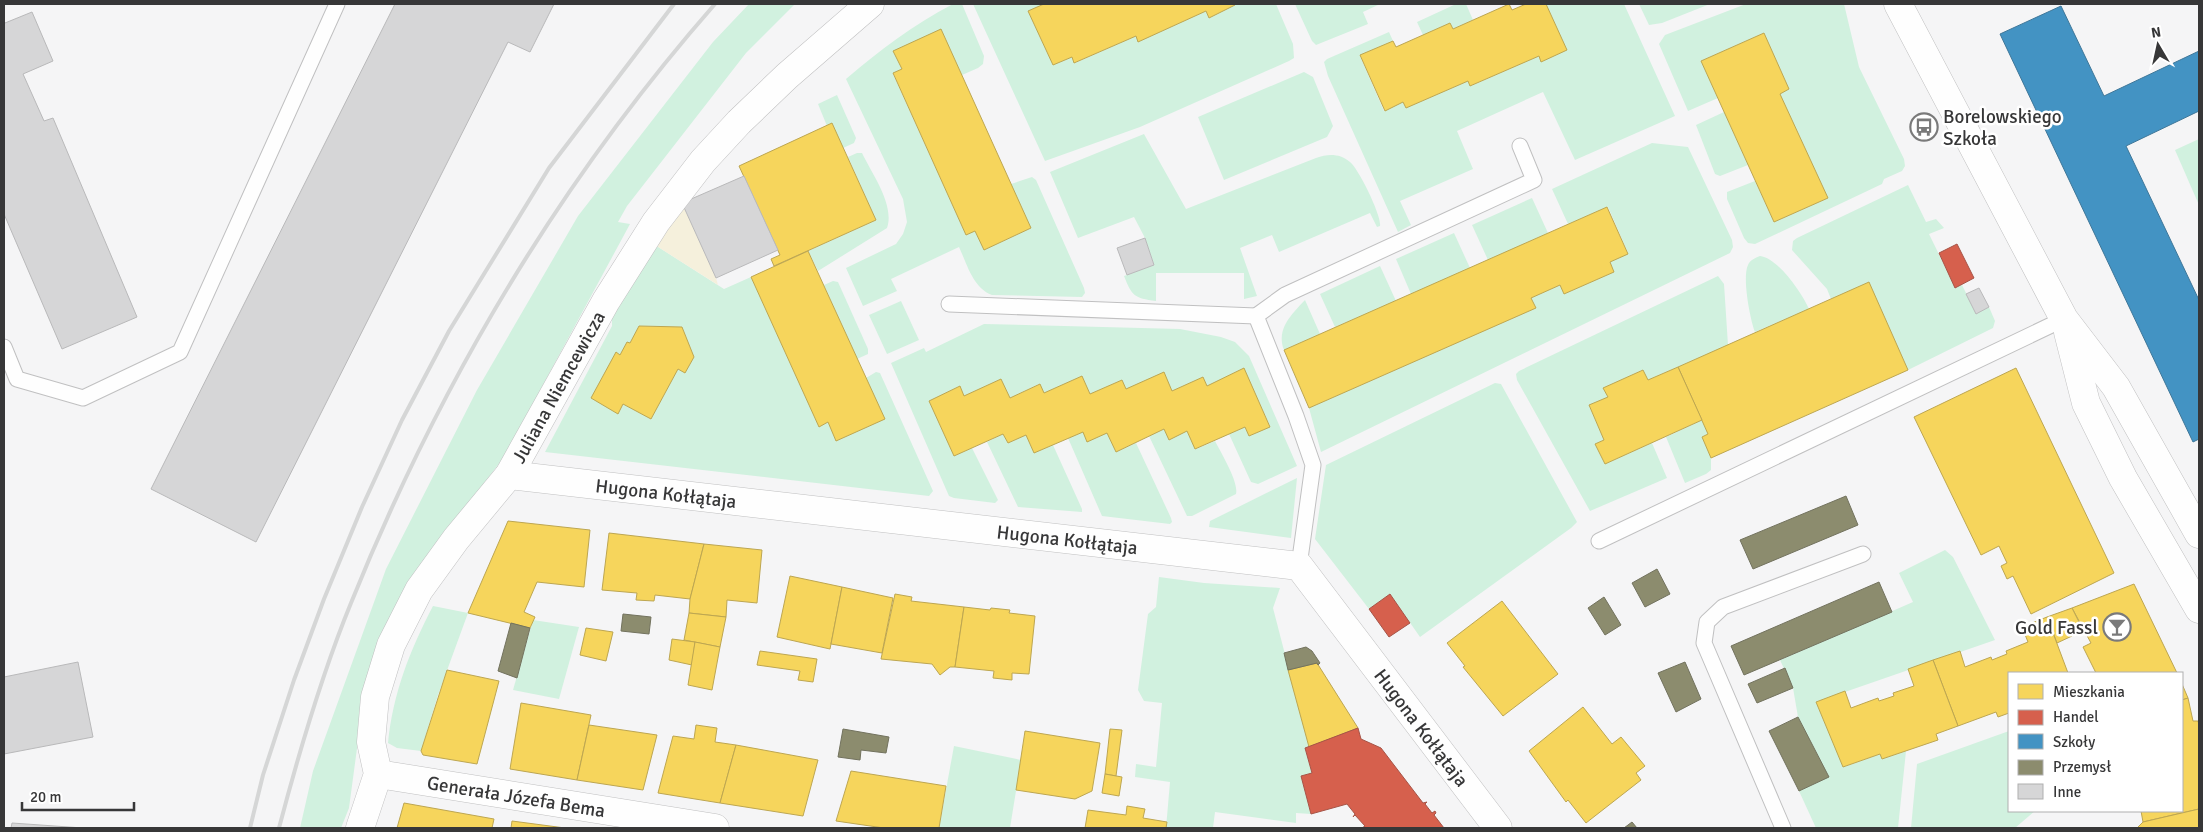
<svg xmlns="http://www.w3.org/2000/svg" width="2203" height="832" font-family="Signika,sans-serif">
	<rect width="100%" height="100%" fill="#f5f5f6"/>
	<g fill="#d1f1df" fill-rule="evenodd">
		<path d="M749 4H795L746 53 627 206 618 222 630 224 504 457 451 527 358 741 349 808 341 828H300L313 771 386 569 477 390 578 216 713 42Z"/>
		<path d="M953 4H962L984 56 983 64 978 68 962 75 941 30 894 51 902 69 893 74 966 235 975 231 984 250 1031 228 1011 184 1032 177 1036 180 1084 288 1085 293 1082 297 992 295C973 288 967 264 959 247L891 279 897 291 863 306 846 268 896 244 903 234 907 222 903 199 846 79C880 50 913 25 953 4Z"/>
		<path d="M973 4H1044L1028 11 1053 65 1072 57 1075 63 1136 36 1139 41 1206 11 1209 18 1235 5 1234 4H1276L1293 44 1294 58 1289 61 1140 127 1045 161Z"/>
		<path d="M1295 4H1380L1363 12 1368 24 1316 45 1312 41Z"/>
		<path d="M1456 4H1466L1473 20 1453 29 1450 23 1423 35 1417 22Z"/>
		<path d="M1546 4H1624L1675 116 1575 160 1543 92 1457 131 1473 169 1400 201 1411 225 1398 232 1328 76 1324 62 1327 59 1389 32 1393 41 1360 56 1384 111 1403 102 1406 108 1468 81 1471 86 1539 56 1541 61 1566 50Z"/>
		<path d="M1639 4H1710L1662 23 1649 25Z"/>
		<path d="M1746 4H1844L1859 67 1904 159 1905 166 1902 171 1884 179 1882 184 1755 244 1748 243 1744 238 1727 199V192L1755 181 1774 222 1828 198 1780 94 1789 89 1764 33 1701 61 1718 98 1688 111 1659 44 1665 35Z"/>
		<path d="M1304 72 1313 77 1333 126 1327 137 1224 180 1198 117Z"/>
		<path d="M837 95 856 138 854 143 843 148 827 126 818 104Z"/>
		<path d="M1724 112 1748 165 1720 176 1715 174 1696 125Z"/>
		<path d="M1144 134 1186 209 1316 158C1328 154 1339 153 1350 162 1358 168 1382 216 1380 226L1377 227 1370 213 1279 252 1272 235 1240 248 1257 296 1244 299V273H1156V301C1134 298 1132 296 1124 276L1154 265 1145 238 1134 217 1078 238 1050 172Z"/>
		<path d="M2199 139V205L2175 150Z"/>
		<path d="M1652 143 1688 147 1732 240 1733 247 1730 253 1321 452 1309 408 1536 308 1531 298 1560 285 1564 294 1614 272 1610 262 1628 253 1608 207 1568 224 1552 189Z"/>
		<path d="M857 153H862C872 174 895 205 887 228L818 271 808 251 876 220 848 157Z"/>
		<path d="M1908 185 1926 222 1936 219 1944 228 1929 234 1955 287 1962 285 1976 313 1989 307 1995 321 1993 328 1908 370 1869 283 1831 299 1827 289 1792 250 1793 241 1797 238Z"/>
		<path d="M1532 198 1548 233 1488 260 1472 225Z"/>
		<path d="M1454 233 1470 268 1411 294 1396 259Z"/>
		<path d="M655 245 724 289 751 277 819 427 828 422 836 441 884 419 866 378 876 372 880 373 933 491 929 496 545 452 612 326V314ZM639 326 682 327 694 357 685 373 678 369 651 419 623 404 618 413 591 398 616 353 620 355 627 342 630 343Z"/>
		<path d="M1760 256C1778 258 1802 293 1809 309L1755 332C1750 319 1742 277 1748 265 1750 260 1755 258 1760 256Z"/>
		<path d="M1380 266 1396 301 1335 327 1320 294Z"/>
		<path d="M1718 276 1724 284 1728 345 1648 380 1642 370 1604 388 1608 397 1589 406 1604 440 1595 444 1605 464 1652 443 1667 478 1590 511 1517 380 1516 374 1519 371Z"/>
		<path d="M833 281 838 282 868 349V354L857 359 824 285Z"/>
		<path d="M1305 300 1320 334 1284 350C1276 329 1291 315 1305 300Z"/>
		<path d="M901 301 919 340 887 354 869 315Z"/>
		<path d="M984 324 1180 329 1221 337 1235 342 1249 356 1297 466 1258 484 1251 482 1229 434 1245 427 1250 436 1270 426 1244 369 1207 386 1203 377 1172 391 1126 389 1122 380 1090 394 1082 376 1044 393 1039 384 1010 398 1001 379 964 396 960 386 929 401 954 456 972 448 998 500 995 503 954 498 949 496 891 363 924 348 926 352Z"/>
		<path d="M1495 383 1501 384 1577 522 1571 528 1420 637 1390 594 1369 609 1315 539 1326 465Z"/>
		<path d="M1702 420 1708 434 1702 437 1711 458V470L1706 474 1685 483 1666 437Z"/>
		<path d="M1164 429 1187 431 1196 449 1215 441C1221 453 1239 482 1236 494L1192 516H1187L1149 436Z"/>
		<path d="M1083 432 1107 433 1116 452 1136 443 1171 518 1172 522 1170 524 1102 516 1068 438Z"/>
		<path d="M1003 434 1008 443 1026 435 1034 453 1053 445 1082 509V512L1018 507 987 442Z"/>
		<path d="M1297 478 1291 538 1209 527 1210 521Z"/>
		<path d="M1945 550 1953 557 1995 640 1816 702 1844 767 1880 754 1882 759 1906 751 1898 828H1816L1799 791 1828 776 1798 717 1793 688 1780 660 1913 602 1899 573Z"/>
		<path d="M1159 577 1204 583 1280 588 1273 608 1309 747 1305 749 1312 773 1301 776 1311 814 1296 813V823L1215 812 1213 828H1166L1170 782 1135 777 1136 764 1156 767 1162 703 1144 701 1138 690 1148 614 1156 607Z"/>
		<path d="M433 606 468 613 438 695 421 751 397 748 388 743C393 693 410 650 433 606Z"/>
		<path d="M533 620 579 627 559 699 513 690Z"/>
		<path d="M2009 731V811H2035L2015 828H1911L1917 764Z"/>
		<path d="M954 746 1021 760 1010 828H939Z"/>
	</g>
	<path fill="#f5f0dc" d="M682 203 716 278 718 285 655 245Z"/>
	<g fill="#f6d55c" stroke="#bda651">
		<path d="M1044 4H1234L1235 5 1209 18 1206 11 1138 42 1136 36 1074 63 1072 57 1053 65 1028 11Z"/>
		<path d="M1509 4 1512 10 1526 4H1546L1567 50 1541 62 1539 56 1470 86 1468 81 1406 108 1403 102 1385 111 1360 55 1393 41 1396 47 1450 23 1453 29Z"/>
		<path d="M941 29 1031 228 984 250 975 231 966 235 893 73 902 69 893 51Z"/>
		<path d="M1764 33 1789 89 1780 94 1828 198 1774 222 1701 61Z"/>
		<path d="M832 123 876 220 774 266 771 259 780 255 739 166Z"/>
		<path d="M1607 207 1628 254 1610 262 1614 272 1564 294 1560 285 1531 298 1536 308 1309 408 1284 350Z"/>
		<path d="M808 251 885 419 836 441 828 422 819 427 751 277Z"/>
		<path d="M1869 282 1908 370 1711 458 1702 437 1708 434 1678 367Z"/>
		<path d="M639 326 682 327 694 357 685 373 678 369 651 419 623 404 618 414 591 398 616 352 620 355 627 342 630 343Z"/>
		<path d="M1678 367 1702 420 1605 464 1595 444 1604 440 1589 405 1608 397 1603 388 1643 370 1648 380Z"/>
		<path d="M1244 368 1270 427 1249 436 1245 427 1195 449 1187 431 1169 440 1164 429 1116 452 1107 433 1087 442 1083 432 1034 453 1026 435 1008 443 1003 434 954 456 929 401 960 386 964 396 1001 379 1010 398 1040 384 1044 393 1082 376 1090 394 1122 380 1126 389 1164 372 1172 391 1203 377 1207 386Z"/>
		<path d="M2016 368 2114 573 2031 614 2013 576 2007 579 2001 566 2007 563 1999 546 1981 555 1914 417Z"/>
		<path d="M508 521 590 530 584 587 537 582 524 612 535 617 530 628 468 613Z"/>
		<path d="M609 533 704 544 690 599 655 595 654 601 636 600 637 593 602 590Z"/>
		<path d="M704 544 762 550 757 603 727 600 726 617 689 613 690 599Z"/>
		<path d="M790 576 842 587 830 649 777 637Z"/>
		<path d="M2134 584 2177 673H2096L2083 647 2091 643 2072 608Z"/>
		<path d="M842 587 893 598 882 653 831 644Z"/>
		<path d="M895 594 912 597 911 601 964 607 955 667H950L940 675 932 664 881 659Z"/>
		<path d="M1502 601 1558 674 1503 716 1463 667 1465 666 1447 643Z"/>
		<path d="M964 607 990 610 991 608 1010 610 1009 613 1035 616 1029 674 1012 673V680L993 678 994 671 955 667Z"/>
		<path d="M2072 608 2080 624 2073 627 2072 636 2057 643 2047 617Z"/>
		<path d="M689 613 726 617 720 647 684 640Z"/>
		<path d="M2047 617 2068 673H2009V713L1998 717 1996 712 1958 726 1933 660 1960 651 1965 667 1991 657 1992 660 2007 654 2006 651 2028 642 2022 627Z"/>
		<path d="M586 628 613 632 606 661 580 655Z"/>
		<path d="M672 639 695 642 692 665 669 660Z"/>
		<path d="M695 642 720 647 712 690 688 685Z"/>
		<path d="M760 651 817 659 813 682 798 680 800 671 757 665Z"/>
		<path d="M1933 660 1958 726 1936 734 1938 740 1882 759 1880 754 1843 767 1816 702 1845 691 1851 708 1878 698 1879 701 1894 696 1893 693 1914 686 1908 669Z"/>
		<path d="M1317 663 1358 728 1309 747 1288 670Z"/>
		<path d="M447 670 499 681 477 764 423 755 421 751Z"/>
		<path d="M2182 684 2188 698 2182 700Z"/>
		<path d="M2188 698 2193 721H2198L2199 725V809L2143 822 2141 811H2182V700Z"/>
		<path d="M521 703 591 715 577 780 510 769Z"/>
		<path d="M1583 707 1612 744 1621 737 1645 766 1636 773 1641 780 1586 823 1568 800 1566 802 1529 751Z"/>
		<path d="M589 725 657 735 643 790 577 780Z"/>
		<path d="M696 725 717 728 715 742 736 745 720 803 658 793 673 736 694 739Z"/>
		<path d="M1110 729 1122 730 1116 776 1105 774Z"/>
		<path d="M1025 731 1100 743 1092 791 1075 799 1016 790Z"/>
		<path d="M736 745 818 760 803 816 720 803Z"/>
		<path d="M851 771 946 786 939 828H884L836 821Z"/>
		<path d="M1105 774 1122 777 1119 796 1102 793Z"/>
		<path d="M404 803 494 819 492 828H397Z"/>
		<path d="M1127 806 1145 809 1143 818 1167 822 1166 828H1085L1088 810 1126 815Z"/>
		<path d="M2199 809V828H2137L2143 822Z"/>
		<path d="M512 821 565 828H511Z"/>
	</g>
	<g fill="#d6604d" stroke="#a65447">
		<path d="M1957 244 1974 278 1955 288 1939 253Z"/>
		<path d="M1390 594 1410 623 1389 637 1369 609Z"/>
		<path d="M1358 728 1361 739 1381 748 1423 803 1427 802 1425 804 1432 813 1435 811 1436 813 1434 815 1444 828H1362L1365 826 1355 815 1353 817 1355 814 1347 804 1311 814 1301 776 1312 773 1305 748Z"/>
	</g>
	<path fill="#4393c3" stroke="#3f7799" d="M2061 6 2104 96 2199 51V111L2126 146 2199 300V439L2193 442 2000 34Z"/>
	<g fill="#8c8c6e" stroke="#72725e">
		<path d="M1846 496 1858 525 1753 569 1740 540Z"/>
		<path d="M1657 569 1670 594 1645 607 1632 583Z"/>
		<path d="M1879 582 1892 612 1744 675 1731 646Z"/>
		<path d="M1604 597 1621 625 1605 635 1588 608Z"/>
		<path d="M623 614 651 617 649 634 621 631Z"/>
		<path d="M511 623 530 628 517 678 498 671Z"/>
		<path d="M1306 647 1312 651 1320 663 1318 665 1317 663 1288 670 1284 653Z"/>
		<path d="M1685 662 1701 699 1676 712 1658 673Z"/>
		<path d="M1785 668 1793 688 1757 703 1748 684Z"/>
		<path d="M1798 717 1829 777 1799 791 1769 731Z"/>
		<path d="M843 729 889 737 886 753 861 750 860 760 838 757Z"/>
		<path d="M1632 822 1637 828H1624Z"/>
	</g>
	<g fill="#d6d6d7" stroke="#b9b9ba">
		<path d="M395 4H554L530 52 508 42 256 542 151 489Z"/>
		<path d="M32 12 53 61 23 74 44 121 53 118 137 317 62 349 4 214V21L5 23Z"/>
		<path d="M744 176 778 250 716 278 682 203Z"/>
		<path d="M1145 238 1154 265 1127 275 1117 248Z"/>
		<path d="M1979 288 1989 307 1976 314 1966 294Z"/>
		<path d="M78 662 93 737 4 754V677Z"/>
		<path d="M12 823 83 828H11Z"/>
	</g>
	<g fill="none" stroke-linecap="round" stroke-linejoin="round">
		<g stroke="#c0c0c1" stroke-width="17">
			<g id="service">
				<path d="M949 304 1256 316"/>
				<path d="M4 347 17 379 83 398 180 352 337 4"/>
				<path d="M1599 541 2064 319"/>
				<path d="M1299 566 1313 465 1296 416 1256 316 1285 295 1534 180 1520 146"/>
				<path d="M1783 828 1704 643 1707 622 1723 607 1863 554"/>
			</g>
		</g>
		<g stroke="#c0c0c1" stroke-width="29">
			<g id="minor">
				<path id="s1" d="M509 475 1299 566 1498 828"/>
				<path id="s2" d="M378 774 715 828"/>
				<path id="s3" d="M360 828 378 774 371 742 375 697 391 645 419 590 456 539 509 475 606 301 656 222 703 161 739 122 787 76 870 4"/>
			</g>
		</g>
		<g stroke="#c0c0c1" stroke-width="29">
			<g id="secondary">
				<path d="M1898 4 2064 319 2116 387 2199 534"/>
				<path d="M2068 332 2086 403 2123 478 2199 609"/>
			</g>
		</g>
		<use href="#service" stroke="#fefefe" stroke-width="15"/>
		<use href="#minor" stroke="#fefefe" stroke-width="28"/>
		<use href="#secondary" stroke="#fefefe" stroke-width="28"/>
		<g stroke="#d5d6d6" stroke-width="4">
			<path d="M250 828 263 775 294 680 324 599 362 507 402 420 449 331 549 168 674 4"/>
			<path d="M279 828C299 752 321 676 351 603 440 382 558 183 715 4"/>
		</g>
	</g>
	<defs>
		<g id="bus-ring" transform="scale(1.4375)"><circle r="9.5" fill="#fff" stroke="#7a7a7a" stroke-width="1.5"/><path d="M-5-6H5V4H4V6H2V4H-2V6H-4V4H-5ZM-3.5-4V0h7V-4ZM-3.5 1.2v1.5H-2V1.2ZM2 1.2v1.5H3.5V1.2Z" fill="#7a7a7a"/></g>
		<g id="bar-ring" transform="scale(1.4375)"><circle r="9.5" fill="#fff" stroke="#7a7a7a" stroke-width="1.5"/><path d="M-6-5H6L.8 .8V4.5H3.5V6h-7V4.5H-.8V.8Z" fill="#7a7a7a"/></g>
	</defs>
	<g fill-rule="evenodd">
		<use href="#bus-ring" x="1924" y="127"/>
		<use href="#bar-ring" x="2117" y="627"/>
	</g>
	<g text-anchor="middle" stroke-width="5" stroke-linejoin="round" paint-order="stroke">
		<g font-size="19" fill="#373738" stroke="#fff" text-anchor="start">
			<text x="1943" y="123">Borelowskiego<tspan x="1943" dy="22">Szkoła</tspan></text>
			<text x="2098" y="634" text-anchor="end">Gold Fassl</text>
		</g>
		<g font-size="19" fill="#373738" stroke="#fff">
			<text dy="7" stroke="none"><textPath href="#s3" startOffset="498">Juliana Niemcewicza</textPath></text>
			<text dy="7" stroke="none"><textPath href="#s1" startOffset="158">Hugona Kołłątaja</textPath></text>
			<text dy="7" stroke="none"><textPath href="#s1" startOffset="562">Hugona Kołłątaja</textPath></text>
			<text dy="7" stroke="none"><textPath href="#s1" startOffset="998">Hugona Kołłątaja</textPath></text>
			<text dy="7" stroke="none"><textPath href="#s2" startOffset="140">Generała Józefa Bema</textPath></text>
		</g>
	</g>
	<rect width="2203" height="832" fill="none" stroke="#373738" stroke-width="10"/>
	<rect x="2008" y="672" width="175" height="140" fill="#ffffff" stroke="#afafaf"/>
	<rect x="2018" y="684" width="25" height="15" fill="#f6d55c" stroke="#afafaf"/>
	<text x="2053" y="697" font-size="15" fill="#373738">Mieszkania</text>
	<rect x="2018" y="710" width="25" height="15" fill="#d6604d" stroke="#afafaf"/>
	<text x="2053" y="722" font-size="15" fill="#373738">Handel</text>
	<rect x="2018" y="734" width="25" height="15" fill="#4393c3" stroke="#afafaf"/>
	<text x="2053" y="747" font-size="15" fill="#373738">Szkoły</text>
	<rect x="2018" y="760" width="25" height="15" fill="#8c8c6e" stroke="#afafaf"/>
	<text x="2053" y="772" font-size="15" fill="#373738">Przemysł</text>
	<rect x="2018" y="784" width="25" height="15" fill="#d6d6d7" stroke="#afafaf"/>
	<text x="2053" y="797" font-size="15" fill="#373738">Inne</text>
	<g transform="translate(2158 45) rotate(351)" stroke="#ffffff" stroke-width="4" paint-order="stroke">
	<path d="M0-4L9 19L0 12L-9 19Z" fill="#373738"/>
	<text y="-8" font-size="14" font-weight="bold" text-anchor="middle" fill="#373738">N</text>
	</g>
	<path d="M22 802v8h112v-8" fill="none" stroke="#373738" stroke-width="2.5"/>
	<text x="30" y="802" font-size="15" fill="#373738" stroke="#ffffff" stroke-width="4" paint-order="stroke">20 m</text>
</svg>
